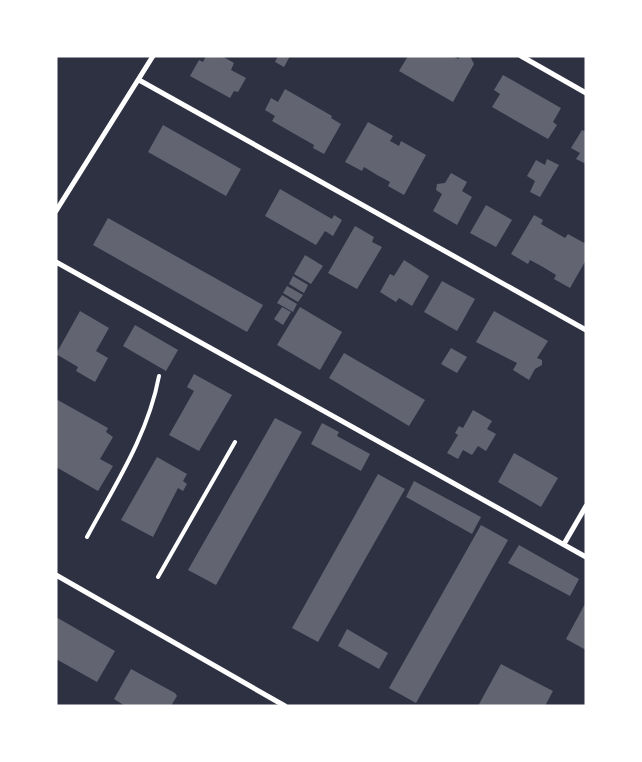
<svg xmlns="http://www.w3.org/2000/svg" width="642" height="762" font-family="'PT Sans Narrow',sans-serif">
	<rect width="100%" height="100%" fill="#2d3142"/>
	<g fill="#626471">
		<path d="M206 56H222L234 63 231 70 246 78 238 92 234 91 230 98 190 76 199 60 203 62Z"/>
		<path d="M278 56H290L284 67 275 62Z"/>
		<path d="M408 56H453L458 59 461 56H470L474 64 453 102 399 71Z"/>
		<path d="M503 75 561 108 553 122 557 125 548 139 492 107 500 94 494 90Z"/>
		<path d="M285 89 332 116 331 118 341 124 324 154 313 148 314 145 272 121 275 116 265 110 271 98 278 102Z"/>
		<path d="M368 122 393 136 390 141 399 146 401 141 426 155 404 195 388 186 390 182 377 175 364 167 362 171 345 162Z"/>
		<path d="M163 125 241 169 226 196 148 152Z"/>
		<path d="M582 130 586 132V164L576 159 580 153 571 148Z"/>
		<path d="M547 159 559 165 540 197 530 192 535 181 527 176 536 160 545 165Z"/>
		<path d="M451 173 467 182 462 191 472 197 457 225 433 211 442 194 436 190 437 184 445 183Z"/>
		<path d="M280 189 332 219 334 215 342 220 333 236 325 231 316 245 265 216Z"/>
		<path d="M486 205 512 220 496 247 470 233Z"/>
		<path d="M534 215 543 220 541 224 565 238 568 234 586 244V260L570 288 554 279 556 275 543 267 530 260 528 264 511 254Z"/>
		<path d="M108 218 263 305 247 332 93 245Z"/>
		<path d="M355 226 374 237 372 242 382 247 357 289 328 273Z"/>
		<path d="M305 255 323 266 311 284 294 274Z"/>
		<path d="M404 260 429 276 412 306 399 298 396 302 380 292 390 274 394 276Z"/>
		<path d="M293 276 308 285 304 293 289 284Z"/>
		<path d="M442 281 475 299 457 331 424 312Z"/>
		<path d="M287 286 303 295 298 302 283 293Z"/>
		<path d="M282 295 297 304 293 312 277 303Z"/>
		<path d="M282 307 291 312 283 325 274 319Z"/>
		<path d="M300 307 342 332 320 370 277 345Z"/>
		<path d="M80 311 109 328 96 351 108 358 95 382 76 371 78 367 56 354Z"/>
		<path d="M494 311 548 341 537 358 542 360V365L535 369 529 380 513 370 517 363 476 342Z"/>
		<path d="M135 325 178 350 166 371 123 346Z"/>
		<path d="M451 348 467 357 457 373 441 364Z"/>
		<path d="M344 353 425 400 409 426 329 378Z"/>
		<path d="M194 374 232 395 199 451 169 435 194 391 187 387Z"/>
		<path d="M56 399 108 428 106 432 113 437 100 459 113 466 98 491 56 467Z"/>
		<path d="M473 410 492 421 487 429 496 434 486 451 478 446 472 455 463 450 458 459 447 453 458 435 455 433 459 426 463 428Z"/>
		<path d="M275 418 302 432 216 585 188 570Z"/>
		<path d="M322 423 339 432 337 436 370 454 361 471 311 444Z"/>
		<path d="M514 453 558 478 541 507 498 482Z"/>
		<path d="M157 457 187 474 183 481 187 484 183 491 178 488 153 537 121 520Z"/>
		<path d="M378 474 405 489 318 642 292 628Z"/>
		<path d="M414 481 481 517 472 534 406 497Z"/>
		<path d="M481 525 508 540 416 703 389 688Z"/>
		<path d="M519 545 579 579 570 596 508 563Z"/>
		<path d="M586 602V650L566 639Z"/>
		<path d="M56 617 115 651 97 682 56 659Z"/>
		<path d="M347 629 388 653 379 669 338 646Z"/>
		<path d="M501 664 553 691 545 706H478Z"/>
		<path d="M131 669 175 693 177 696 171 706H125L114 699Z"/>
	</g>
	<g fill="none" stroke-linecap="round" stroke-linejoin="round">
		<g stroke="#fff" stroke-width="4">
			<path d="M87 537C115 485 148 435 159 376"/>
			<path d="M158 577 235 442"/>
		</g>
		<g stroke="#fff" stroke-width="5">
			<path d="M521 56 586 93"/>
			<path d="M139 80 586 330"/>
			<path d="M56 211 153 56"/>
			<path d="M56 262 586 557"/>
			<path d="M564 544 586 506"/>
			<path d="M56 575 285 706"/>
		</g>
	</g>
	<rect width="642" height="762" fill="none" stroke="#ffffff" stroke-width="115"/>
</svg>
